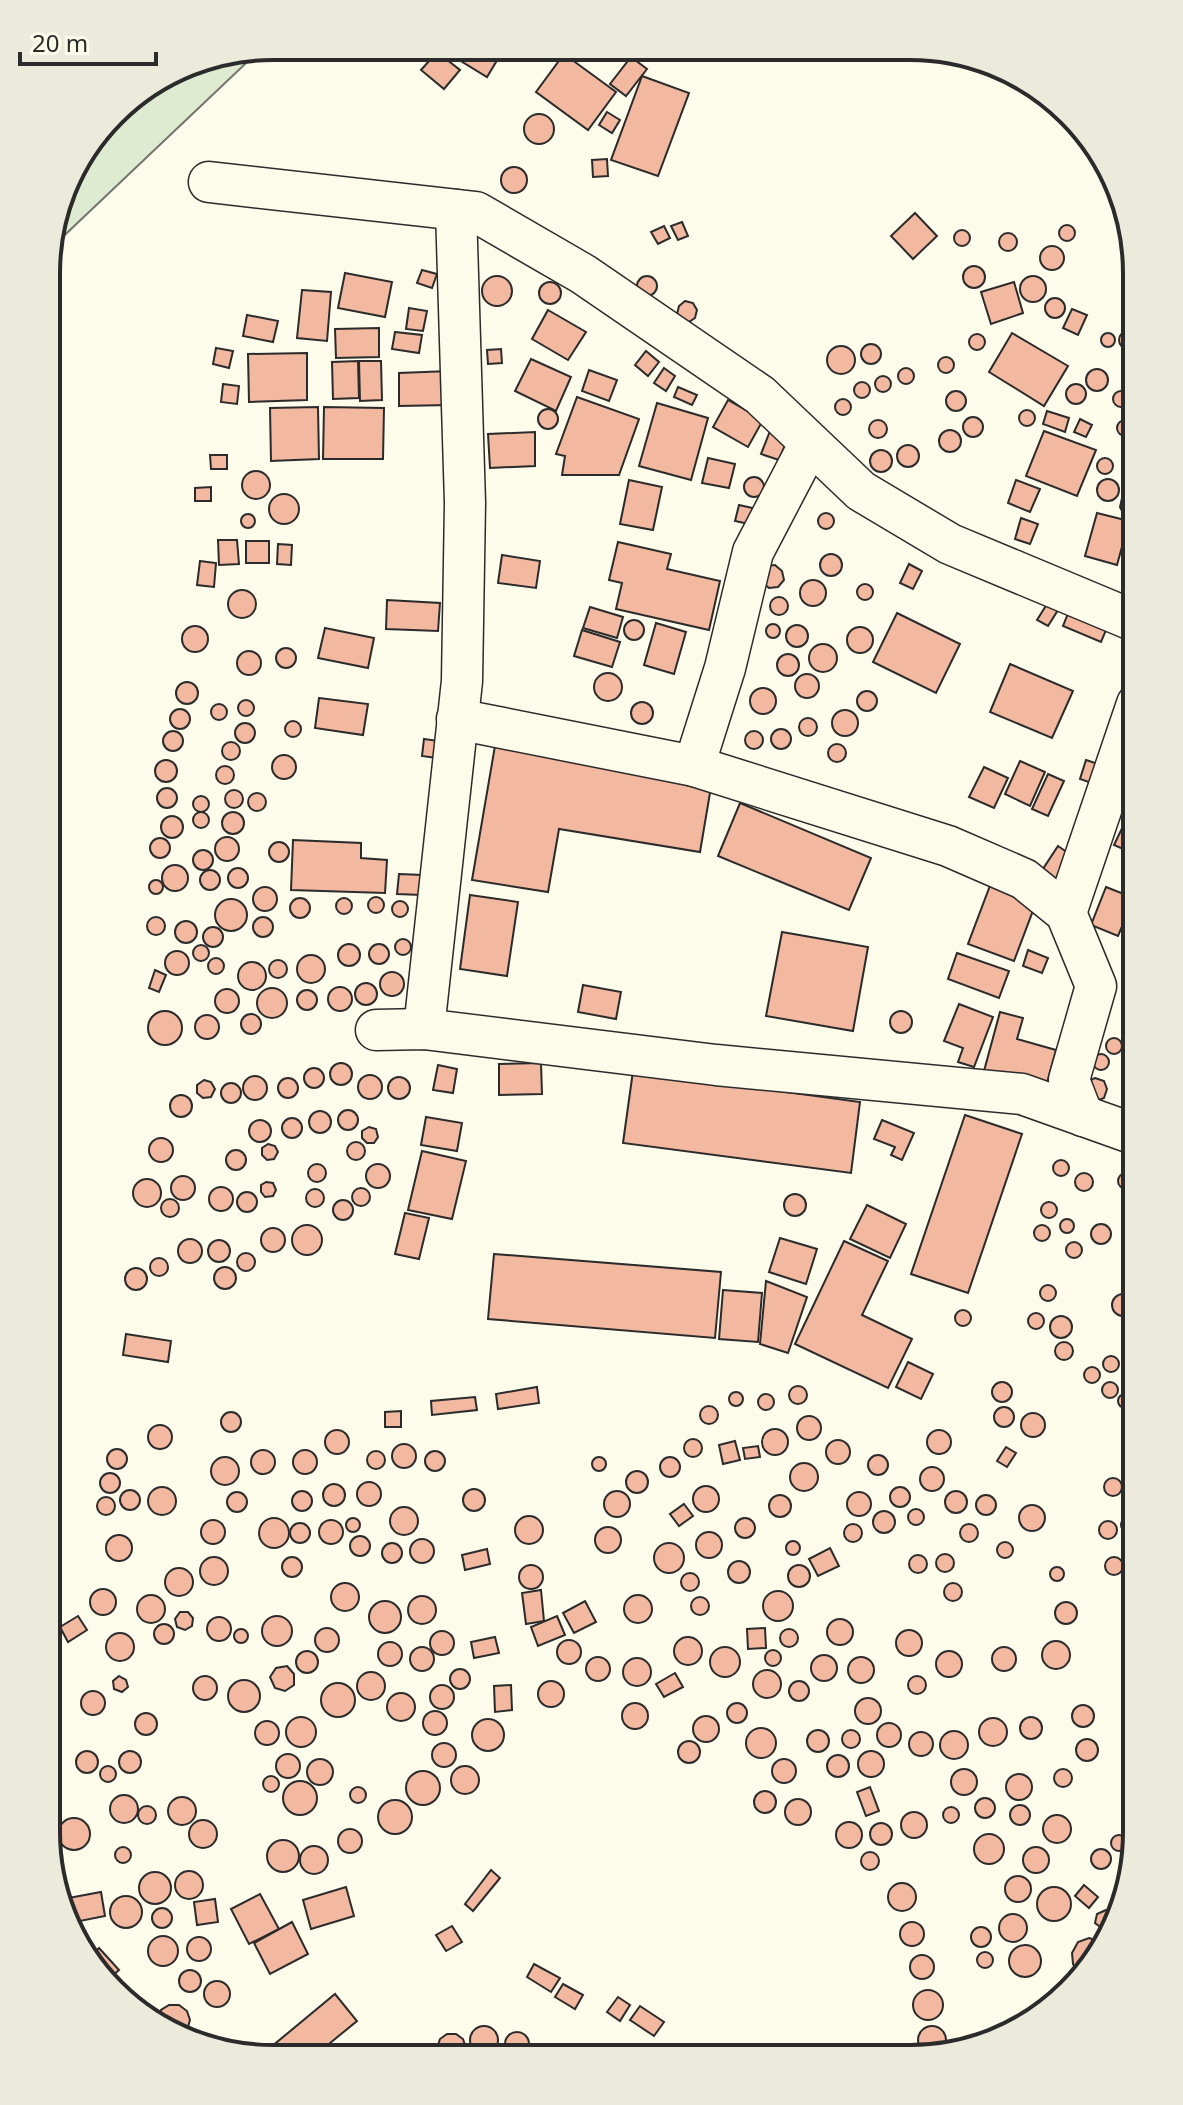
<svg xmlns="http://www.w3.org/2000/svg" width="1183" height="2105" font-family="'Noto Sans',sans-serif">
	<rect width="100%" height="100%" fill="#fdfbea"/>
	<path fill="#deebd1" stroke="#74746e" stroke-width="2" d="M262 48 50 249 48 251V243L70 172 123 103 186 63Z"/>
	<g fill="#f2b8a0" stroke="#2b2b2b" stroke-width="2">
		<path d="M401 47H426L422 54 415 57 407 56Z"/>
		<path d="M449 47H505L487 77 446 52Z"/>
		<path d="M437 52 460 70 444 89 421 70Z"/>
		<path d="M564 54 616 92 588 130 536 92Z"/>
		<path d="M631 57 647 69 626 96 610 84Z"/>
		<path d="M642 76 689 93 658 176 611 160Z"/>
		<path d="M607 112 620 120 612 133 599 125Z"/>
		<circle cx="539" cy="129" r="15"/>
		<path d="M607 159 608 176 593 177 592 160Z"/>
		<circle cx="514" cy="180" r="13"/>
		<path d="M915 213 937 236 913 259 891 236Z"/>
		<path d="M682 222 688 236 678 240 671 226Z"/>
		<circle cx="1067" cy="233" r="8"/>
		<path d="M664 226 670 238 658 244 651 232Z"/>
		<circle cx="962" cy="238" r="8"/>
		<circle cx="1008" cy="242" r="9"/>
		<circle cx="1052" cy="258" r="12"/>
		<circle cx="974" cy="277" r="11"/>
		<path d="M422 270 437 274 432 288 417 283Z"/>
		<path d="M345 273 392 282 385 317 338 308Z"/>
		<circle cx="647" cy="286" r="10"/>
		<circle cx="1033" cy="289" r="13"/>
		<circle cx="497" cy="291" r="15"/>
		<path d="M1014 282 1023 313 991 324 981 292Z"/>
		<circle cx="550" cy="293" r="11"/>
		<path d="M302 290 331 292 327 341 297 338Z"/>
		<circle cx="1055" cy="308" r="10"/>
		<path d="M685 301 693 303 697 310 695 318 689 322 677 314 679 306Z"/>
		<path d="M409 308 427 311 423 331 406 329Z"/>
		<path d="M1072 309 1087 315 1078 335 1063 328Z"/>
		<path d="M548 310 586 332 568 360 532 339Z"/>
		<path d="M247 315 278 321 273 342 243 336Z"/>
		<path d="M379 328V357L336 358 335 329Z"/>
		<circle cx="1128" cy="340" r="9"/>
		<path d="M395 332 422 335 419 353 392 349Z"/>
		<circle cx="1108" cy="340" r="7"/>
		<path d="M1012 333 1068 366 1044 406 989 372Z"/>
		<circle cx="977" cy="342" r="8"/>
		<circle cx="871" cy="354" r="10"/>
		<circle cx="841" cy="360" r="14"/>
		<path d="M216 348 233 351 229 368 213 364Z"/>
		<path d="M501 349 502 363 488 364 487 350Z"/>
		<path d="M646 351 659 362 648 376 635 365Z"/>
		<path d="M307 353V400L249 402 248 354Z"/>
		<circle cx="946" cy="365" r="8"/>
		<path d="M531 359 571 377 556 411 515 391Z"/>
		<path d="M358 361 359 398 333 399 332 362Z"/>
		<path d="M359 361H381L382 400 360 401Z"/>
		<path d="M664 368 675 376 666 391 654 383Z"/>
		<circle cx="906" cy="376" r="8"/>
		<circle cx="1097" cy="380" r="11"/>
		<path d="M589 370 617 380 609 401 582 391Z"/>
		<path d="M449 371 450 405 399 406V373Z"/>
		<circle cx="883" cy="384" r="8"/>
		<circle cx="862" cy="390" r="8"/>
		<circle cx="1076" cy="394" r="10"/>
		<path d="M223 384 239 386 237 404 221 402Z"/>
		<path d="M678 387 697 395 692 405 674 397Z"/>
		<circle cx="1121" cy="399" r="8"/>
		<circle cx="956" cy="401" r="10"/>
		<path d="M577 397 639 419 619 475H562L565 456 556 454Z"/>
		<circle cx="843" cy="407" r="8"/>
		<path d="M728 400 763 420 748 447 713 427Z"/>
		<path d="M657 403 708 418 691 480 639 466Z"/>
		<path d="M318 407 319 459 271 461 270 408Z"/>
		<path d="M324 407 384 408 383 459H323Z"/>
		<circle cx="548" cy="419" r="10"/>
		<circle cx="1027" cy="418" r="8"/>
		<path d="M1047 411 1069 418 1065 432 1043 424Z"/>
		<circle cx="973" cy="427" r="10"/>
		<path d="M1080 419 1092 425 1086 437 1074 432Z"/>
		<circle cx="878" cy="429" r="9"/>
		<circle cx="1125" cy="428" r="8"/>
		<circle cx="950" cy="441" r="11"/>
		<path d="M770 431 788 438 779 460 761 454Z"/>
		<path d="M1044 431 1096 450 1077 496 1026 476Z"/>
		<path d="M535 432V466L490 468 488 434Z"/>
		<circle cx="908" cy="456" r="11"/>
		<circle cx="881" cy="461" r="11"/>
		<path d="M210 455H227V469H211Z"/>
		<circle cx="1105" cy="466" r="8"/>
		<path d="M708 458 735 464 729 488 702 483Z"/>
		<circle cx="256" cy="485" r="14"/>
		<circle cx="754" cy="487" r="10"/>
		<circle cx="1108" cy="490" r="11"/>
		<path d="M629 480 662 487 653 530 620 524Z"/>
		<path d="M1016 480 1040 489 1030 512 1008 503Z"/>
		<path d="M211 487V501H195V488Z"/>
		<path d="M1129 493 1137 494V516L1132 518 1124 515 1120 507 1122 498Z"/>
		<circle cx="284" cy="509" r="15"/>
		<path d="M739 505 757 509 754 525 735 521Z"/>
		<path d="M1097 513 1129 521 1117 565 1085 556Z"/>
		<circle cx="826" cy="521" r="8"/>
		<circle cx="248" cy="521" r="7"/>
		<path d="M1021 518 1038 524 1030 544 1015 539Z"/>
		<path d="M218 540H237L239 564 219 565Z"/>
		<rect x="246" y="541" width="23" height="22"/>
		<path d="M618 542 671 554 667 569 720 581 709 630 616 609 622 583 609 580Z"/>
		<path d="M278 544 292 545 291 565 277 564Z"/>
		<circle cx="831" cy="565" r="11"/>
		<path d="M502 555 540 561 536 588 498 583Z"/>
		<path d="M200 561 216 563 214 587 197 585Z"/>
		<path d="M909 564 922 571 913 589 900 583Z"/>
		<path d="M775 565 782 571 784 580 778 587 769 588 762 582 766 566Z"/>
		<circle cx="813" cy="593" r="13"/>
		<circle cx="865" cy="592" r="8"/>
		<circle cx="242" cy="604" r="14"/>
		<circle cx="779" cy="606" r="9"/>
		<path d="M387 600 440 603 438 631 386 629Z"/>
		<path d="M1047 604 1058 610 1048 626 1037 620Z"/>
		<path d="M1071 606 1109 623 1101 642 1063 626Z"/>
		<path d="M590 607 623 617 617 638 583 628Z"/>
		<path d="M897 613 960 644 936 693 873 662Z"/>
		<circle cx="634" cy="630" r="10"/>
		<path d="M656 623 686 632 674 674 644 665Z"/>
		<circle cx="773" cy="631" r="7"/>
		<circle cx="797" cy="636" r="11"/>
		<circle cx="195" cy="639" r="13"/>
		<circle cx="860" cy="640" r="13"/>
		<path d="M325 628 374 638 368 668 318 658Z"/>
		<path d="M582 630 620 642 612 667 574 656Z"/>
		<circle cx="823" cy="658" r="14"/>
		<circle cx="286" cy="658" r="10"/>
		<circle cx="249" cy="663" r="12"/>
		<circle cx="788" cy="665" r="11"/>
		<path d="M1010 664 1073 691 1052 738 990 712Z"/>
		<circle cx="608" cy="687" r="14"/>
		<circle cx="807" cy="686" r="12"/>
		<circle cx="187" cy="693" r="11"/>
		<circle cx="763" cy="701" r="13"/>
		<circle cx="867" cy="701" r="10"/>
		<path d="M319 698 368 704 363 735 315 728Z"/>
		<circle cx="246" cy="708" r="8"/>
		<circle cx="642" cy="713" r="11"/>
		<circle cx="219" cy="712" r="8"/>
		<circle cx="180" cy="719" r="10"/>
		<circle cx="845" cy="723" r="13"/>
		<circle cx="808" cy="727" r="9"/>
		<circle cx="293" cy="729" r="8"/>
		<circle cx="245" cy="733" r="10"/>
		<circle cx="781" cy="739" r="10"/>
		<circle cx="754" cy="740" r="9"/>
		<circle cx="173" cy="741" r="10"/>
		<path d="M424 739 439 741 437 758 422 756Z"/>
		<path d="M496 740 712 781 700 852 559 829 548 892 472 880Z"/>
		<circle cx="231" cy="751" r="9"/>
		<circle cx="837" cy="753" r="9"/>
		<circle cx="284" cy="767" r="12"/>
		<circle cx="166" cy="771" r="11"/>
		<path d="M1086 760 1104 766 1097 785 1080 779Z"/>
		<path d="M1020 761 1045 772 1030 806 1005 794Z"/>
		<circle cx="225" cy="775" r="9"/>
		<path d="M984 767 1008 778 994 808 969 797Z"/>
		<path d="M1048 774 1064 781 1048 816 1032 809Z"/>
		<circle cx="167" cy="798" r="10"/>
		<circle cx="234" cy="799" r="9"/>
		<circle cx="257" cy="802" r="9"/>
		<circle cx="201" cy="804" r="8"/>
		<path d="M1137 797V855L1114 845Z"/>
		<path d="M740 803 871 858 849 910 718 856Z"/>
		<circle cx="233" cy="823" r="11"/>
		<circle cx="201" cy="820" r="8"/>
		<circle cx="172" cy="827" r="11"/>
		<circle cx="227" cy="849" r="12"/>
		<circle cx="160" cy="848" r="10"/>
		<path d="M293 840 361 843V858L387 860 385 893 291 890Z"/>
		<circle cx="279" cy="852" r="10"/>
		<path d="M1058 846 1081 862 1062 890 1039 875Z"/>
		<circle cx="203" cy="860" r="10"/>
		<circle cx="175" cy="878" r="13"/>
		<circle cx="238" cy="878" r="10"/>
		<circle cx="210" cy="880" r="10"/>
		<path d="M399 874 423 875 422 895 397 894Z"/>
		<circle cx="156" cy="887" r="7"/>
		<path d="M991 883 1037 900 1014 961 968 944Z"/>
		<path d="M1106 887 1134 898 1118 936 1091 925Z"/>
		<circle cx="265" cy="899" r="12"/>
		<path d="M470 895 518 902 507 976 460 969Z"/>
		<circle cx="376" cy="905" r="8"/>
		<circle cx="344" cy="906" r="8"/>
		<circle cx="300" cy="908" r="10"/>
		<circle cx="231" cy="915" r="16"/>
		<circle cx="400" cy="909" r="8"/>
		<circle cx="156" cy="926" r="9"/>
		<circle cx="263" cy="927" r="10"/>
		<circle cx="186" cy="932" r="11"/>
		<circle cx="213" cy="937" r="10"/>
		<path d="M782 932 868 947 853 1031 766 1016Z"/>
		<circle cx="403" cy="947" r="8"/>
		<circle cx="379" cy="954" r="10"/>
		<circle cx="349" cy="955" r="11"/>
		<circle cx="201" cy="953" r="8"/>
		<path d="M1028 950 1048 958 1042 973 1023 966Z"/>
		<circle cx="177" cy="963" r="12"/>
		<path d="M957 953 1009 971 999 998 948 979Z"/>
		<circle cx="311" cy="969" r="14"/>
		<circle cx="216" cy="966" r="8"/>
		<circle cx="278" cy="969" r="9"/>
		<circle cx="252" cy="976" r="14"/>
		<path d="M155 970 166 975 159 992 149 988Z"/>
		<circle cx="392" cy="984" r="12"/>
		<circle cx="366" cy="994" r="11"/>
		<path d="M583 985 621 992 616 1019 578 1012Z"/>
		<circle cx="340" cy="999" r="12"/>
		<circle cx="272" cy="1003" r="15"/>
		<circle cx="227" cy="1001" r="12"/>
		<circle cx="307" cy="1000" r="10"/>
		<path d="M959 1004 993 1017 974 1067 958 1062 963 1048 944 1041Z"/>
		<circle cx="901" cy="1022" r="11"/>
		<circle cx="165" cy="1028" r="17"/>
		<path d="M1000 1012 1023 1018 1017 1039 1056 1050 1043 1098 981 1082Z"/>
		<circle cx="251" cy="1024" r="10"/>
		<circle cx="207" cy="1027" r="12"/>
		<circle cx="1114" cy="1046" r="8"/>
		<circle cx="1101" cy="1062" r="8"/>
		<circle cx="341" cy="1074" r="11"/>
		<path d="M541 1063 542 1094 499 1095V1064Z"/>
		<path d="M438 1065 457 1069 453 1093 433 1090Z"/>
		<circle cx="314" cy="1078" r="10"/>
		<path d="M633 1071 860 1102 851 1173 623 1143Z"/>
		<circle cx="370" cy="1087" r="12"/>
		<circle cx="255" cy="1088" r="12"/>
		<circle cx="399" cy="1088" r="11"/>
		<path d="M1095 1078 1104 1081 1107 1089 1104 1098 1096 1101 1088 1081Z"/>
		<circle cx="288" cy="1088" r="10"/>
		<path d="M204 1080 211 1082 215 1089 211 1097 203 1098 197 1093V1085Z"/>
		<circle cx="231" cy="1093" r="10"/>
		<circle cx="181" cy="1106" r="11"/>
		<circle cx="348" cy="1120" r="10"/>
		<circle cx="320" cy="1122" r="11"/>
		<path d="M965 1115 1022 1134 968 1293 911 1274Z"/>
		<path d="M426 1117 462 1123 457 1151 421 1145Z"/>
		<circle cx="292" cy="1128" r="10"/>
		<path d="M882 1120 914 1133 902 1160 891 1155 895 1147 874 1139Z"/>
		<circle cx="260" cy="1131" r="11"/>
		<path d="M369 1127 376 1129 378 1137 374 1143H367L362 1138V1131Z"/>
		<circle cx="161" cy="1150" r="12"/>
		<circle cx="356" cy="1151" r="9"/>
		<path d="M268 1144 275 1146 278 1152 274 1159 267 1160 262 1155V1148Z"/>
		<circle cx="236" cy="1160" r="10"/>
		<path d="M422 1151 466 1161 452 1219 408 1210Z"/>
		<circle cx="1061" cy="1168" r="8"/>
		<circle cx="317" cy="1173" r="9"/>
		<circle cx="378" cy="1176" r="12"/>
		<circle cx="1126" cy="1181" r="8"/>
		<circle cx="1084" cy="1182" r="9"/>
		<circle cx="183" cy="1188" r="12"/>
		<circle cx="147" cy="1193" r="14"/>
		<path d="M266 1182 273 1183 276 1190 273 1196 265 1197 261 1192V1185Z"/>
		<circle cx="221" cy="1199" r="12"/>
		<circle cx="361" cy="1197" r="9"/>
		<circle cx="315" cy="1198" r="9"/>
		<circle cx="247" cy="1202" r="10"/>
		<circle cx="795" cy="1205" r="11"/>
		<circle cx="170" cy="1208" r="9"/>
		<circle cx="343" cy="1210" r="10"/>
		<circle cx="1049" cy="1210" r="8"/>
		<path d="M867 1205 906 1224 890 1258 850 1239Z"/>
		<path d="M405 1213 429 1218 419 1259 395 1254Z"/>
		<circle cx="1067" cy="1226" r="7"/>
		<circle cx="1101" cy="1234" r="10"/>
		<circle cx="1042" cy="1233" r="8"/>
		<circle cx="307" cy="1240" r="15"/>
		<circle cx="273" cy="1240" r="12"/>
		<path d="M780 1238 817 1249 806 1284 769 1272Z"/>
		<circle cx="190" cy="1251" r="12"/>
		<circle cx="219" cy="1251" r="11"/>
		<path d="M844 1241 888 1261 862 1315 912 1339 888 1388 795 1344Z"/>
		<circle cx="1074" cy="1250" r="8"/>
		<circle cx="246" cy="1262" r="9"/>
		<path d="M494 1254 721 1272 715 1338 488 1319Z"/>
		<circle cx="159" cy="1267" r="9"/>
		<circle cx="225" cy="1278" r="11"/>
		<circle cx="136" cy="1279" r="11"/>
		<path d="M766 1281 807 1297 788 1353 760 1344Z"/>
		<circle cx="1048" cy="1293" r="8"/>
		<path d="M723 1290 762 1293 758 1342 719 1339Z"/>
		<circle cx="1123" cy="1305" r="11"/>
		<circle cx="963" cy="1318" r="8"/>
		<circle cx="1036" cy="1321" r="8"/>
		<circle cx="1061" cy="1327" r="11"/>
		<path d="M126 1334 171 1341 168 1362 123 1355Z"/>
		<circle cx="1064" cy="1351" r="9"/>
		<circle cx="1131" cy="1362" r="7"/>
		<circle cx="1111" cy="1364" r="8"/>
		<path d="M908 1362 933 1374 921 1399 896 1387Z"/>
		<circle cx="1092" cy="1375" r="8"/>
		<circle cx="1002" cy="1392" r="10"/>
		<circle cx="1110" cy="1390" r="8"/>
		<circle cx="798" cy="1395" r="9"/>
		<path d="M537 1387 539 1403 498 1409 496 1394Z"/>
		<circle cx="736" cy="1399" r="7"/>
		<circle cx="1125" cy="1401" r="7"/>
		<circle cx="766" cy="1402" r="8"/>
		<path d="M475 1397 477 1410 432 1415 431 1401Z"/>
		<circle cx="709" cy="1415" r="9"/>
		<circle cx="1004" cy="1417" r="10"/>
		<path d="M401 1411V1427H385V1412Z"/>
		<circle cx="231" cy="1422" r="10"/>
		<circle cx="1033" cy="1425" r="12"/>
		<circle cx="809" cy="1428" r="12"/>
		<circle cx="160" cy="1437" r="12"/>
		<circle cx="775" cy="1442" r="13"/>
		<circle cx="337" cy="1442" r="12"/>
		<circle cx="939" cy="1442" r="12"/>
		<circle cx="693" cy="1448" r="9"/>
		<circle cx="838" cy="1452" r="12"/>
		<path d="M735 1441 740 1460 723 1464 719 1445Z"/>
		<circle cx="404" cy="1456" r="12"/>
		<path d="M758 1446 760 1457 745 1459 743 1448Z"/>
		<path d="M1006 1447 1016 1453 1007 1467 997 1461Z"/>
		<circle cx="117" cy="1459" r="10"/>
		<circle cx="263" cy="1462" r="12"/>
		<circle cx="305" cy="1462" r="12"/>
		<circle cx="376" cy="1460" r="9"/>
		<circle cx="435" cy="1461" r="10"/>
		<circle cx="878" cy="1465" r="10"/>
		<circle cx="599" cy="1464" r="7"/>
		<circle cx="670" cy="1467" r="10"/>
		<circle cx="225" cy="1471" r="14"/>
		<circle cx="804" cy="1477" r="14"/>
		<circle cx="932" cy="1479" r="12"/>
		<circle cx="637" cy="1482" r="11"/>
		<circle cx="110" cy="1483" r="10"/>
		<circle cx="1113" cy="1487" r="9"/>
		<circle cx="369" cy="1494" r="12"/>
		<circle cx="334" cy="1495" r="11"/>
		<circle cx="706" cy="1499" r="13"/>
		<circle cx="162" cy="1501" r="14"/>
		<circle cx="900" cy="1497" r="10"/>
		<circle cx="474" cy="1500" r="11"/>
		<circle cx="130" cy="1500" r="10"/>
		<circle cx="302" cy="1501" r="10"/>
		<circle cx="617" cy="1504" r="13"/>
		<circle cx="956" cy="1502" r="11"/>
		<circle cx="859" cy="1504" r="12"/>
		<circle cx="237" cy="1502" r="10"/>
		<circle cx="780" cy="1506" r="11"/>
		<circle cx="986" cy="1505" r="10"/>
		<circle cx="106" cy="1506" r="9"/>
		<path d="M684 1504 693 1516 679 1526 670 1514Z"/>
		<circle cx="1032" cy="1518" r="13"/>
		<circle cx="404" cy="1521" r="14"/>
		<circle cx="916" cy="1517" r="8"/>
		<circle cx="884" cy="1522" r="11"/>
		<circle cx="529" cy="1530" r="14"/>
		<circle cx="1128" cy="1525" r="7"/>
		<circle cx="353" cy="1525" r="7"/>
		<circle cx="745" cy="1528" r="10"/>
		<circle cx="274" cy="1533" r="15"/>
		<circle cx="331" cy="1532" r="12"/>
		<circle cx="213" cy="1532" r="12"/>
		<circle cx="1108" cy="1530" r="9"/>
		<circle cx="300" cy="1533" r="10"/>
		<circle cx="853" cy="1533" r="9"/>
		<circle cx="969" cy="1533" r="9"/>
		<circle cx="608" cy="1540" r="13"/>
		<circle cx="709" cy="1545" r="13"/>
		<circle cx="119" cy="1548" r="13"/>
		<circle cx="360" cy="1546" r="10"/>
		<circle cx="422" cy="1551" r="12"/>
		<circle cx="793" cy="1548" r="7"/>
		<circle cx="1005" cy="1550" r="8"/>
		<circle cx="392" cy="1553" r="10"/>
		<circle cx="669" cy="1558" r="15"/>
		<path d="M830 1548 839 1566 818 1576 809 1559Z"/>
		<path d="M487 1549 490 1564 465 1570 462 1555Z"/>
		<circle cx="945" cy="1563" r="9"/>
		<circle cx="918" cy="1564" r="9"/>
		<circle cx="1114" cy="1566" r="9"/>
		<circle cx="292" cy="1567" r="10"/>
		<circle cx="214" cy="1571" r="14"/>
		<circle cx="739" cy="1572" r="11"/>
		<circle cx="799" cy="1576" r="11"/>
		<circle cx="531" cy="1577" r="12"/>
		<circle cx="1057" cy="1574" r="7"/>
		<circle cx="179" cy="1582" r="14"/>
		<circle cx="690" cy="1582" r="9"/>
		<circle cx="345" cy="1597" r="14"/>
		<circle cx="953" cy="1592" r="9"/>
		<circle cx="103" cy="1602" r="13"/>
		<path d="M541 1590 544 1621 526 1624 522 1593Z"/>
		<circle cx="1130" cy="1598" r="8"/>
		<circle cx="778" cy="1606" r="15"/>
		<circle cx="151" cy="1609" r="14"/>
		<circle cx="638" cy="1609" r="14"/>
		<circle cx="422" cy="1610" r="14"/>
		<circle cx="700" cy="1606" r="9"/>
		<path d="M585 1601 596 1622 574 1633 563 1613Z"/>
		<circle cx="385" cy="1617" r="16"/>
		<circle cx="1066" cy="1613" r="11"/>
		<path d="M180 1612H188L193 1618 192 1626 185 1630 177 1627 175 1619Z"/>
		<circle cx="277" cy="1631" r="15"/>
		<path d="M78 1616 87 1630 68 1642 60 1627Z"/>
		<path d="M557 1616 565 1635 538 1646 531 1627Z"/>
		<circle cx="219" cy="1629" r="12"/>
		<circle cx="840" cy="1632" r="13"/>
		<path d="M1134 1621 1137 1623V1638L1131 1639 1123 1632 1124 1626 1128 1623Z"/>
		<circle cx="164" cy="1634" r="10"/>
		<circle cx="327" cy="1640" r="12"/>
		<path d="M765 1628 766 1648 748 1649 747 1629Z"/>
		<circle cx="241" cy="1636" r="7"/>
		<circle cx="789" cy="1638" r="9"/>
		<circle cx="909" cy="1643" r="13"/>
		<circle cx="442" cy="1643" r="12"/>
		<circle cx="120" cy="1647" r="14"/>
		<path d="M495 1637 499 1653 474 1658 471 1642Z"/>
		<circle cx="688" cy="1651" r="14"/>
		<circle cx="569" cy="1652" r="12"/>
		<circle cx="1056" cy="1655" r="14"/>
		<circle cx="390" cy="1654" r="12"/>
		<circle cx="725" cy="1662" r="15"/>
		<circle cx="1004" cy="1659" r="12"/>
		<circle cx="422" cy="1659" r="12"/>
		<circle cx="773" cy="1658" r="8"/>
		<circle cx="307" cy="1662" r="11"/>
		<circle cx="949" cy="1664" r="13"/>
		<circle cx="824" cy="1668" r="13"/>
		<circle cx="861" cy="1670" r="13"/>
		<circle cx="598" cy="1669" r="12"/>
		<circle cx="637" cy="1672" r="14"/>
		<path d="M287 1666 294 1674V1685L285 1691 275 1688 270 1677 276 1668Z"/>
		<circle cx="460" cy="1679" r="10"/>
		<circle cx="767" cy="1684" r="14"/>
		<circle cx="371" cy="1686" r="14"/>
		<path d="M675 1673 683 1687 664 1697 656 1684Z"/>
		<circle cx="917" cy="1685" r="9"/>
		<path d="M119 1676 126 1680 128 1687 122 1692 114 1689 113 1681Z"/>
		<circle cx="205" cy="1688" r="12"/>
		<circle cx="244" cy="1696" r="16"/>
		<circle cx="799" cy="1691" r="10"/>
		<circle cx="551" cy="1694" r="13"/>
		<circle cx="338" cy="1700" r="17"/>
		<path d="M511 1685 512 1710 495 1712 494 1686Z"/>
		<circle cx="442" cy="1697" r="12"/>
		<circle cx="93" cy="1703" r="12"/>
		<circle cx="401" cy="1707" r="14"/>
		<circle cx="868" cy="1711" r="13"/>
		<circle cx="635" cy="1716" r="13"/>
		<circle cx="737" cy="1713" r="10"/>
		<circle cx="1083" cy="1716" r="11"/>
		<circle cx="435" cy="1723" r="12"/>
		<circle cx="146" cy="1724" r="11"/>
		<circle cx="706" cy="1729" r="13"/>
		<circle cx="301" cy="1732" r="15"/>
		<circle cx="1031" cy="1728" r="11"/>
		<circle cx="993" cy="1732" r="14"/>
		<circle cx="488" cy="1735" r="16"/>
		<circle cx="267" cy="1733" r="12"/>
		<circle cx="889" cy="1735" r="12"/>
		<circle cx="761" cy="1743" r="15"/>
		<circle cx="818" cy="1741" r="11"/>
		<circle cx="851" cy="1739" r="9"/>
		<circle cx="954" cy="1745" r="14"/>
		<circle cx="921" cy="1744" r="12"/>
		<path d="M47 1739 54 1744 58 1752 57 1760 49 1766H46Z"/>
		<circle cx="1087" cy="1750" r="11"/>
		<circle cx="689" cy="1752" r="11"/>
		<circle cx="444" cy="1755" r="12"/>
		<circle cx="130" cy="1762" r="11"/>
		<circle cx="871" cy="1764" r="13"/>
		<circle cx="87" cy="1762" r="11"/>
		<circle cx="288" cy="1766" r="12"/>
		<circle cx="838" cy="1766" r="11"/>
		<circle cx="784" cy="1771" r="12"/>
		<circle cx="320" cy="1772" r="13"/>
		<circle cx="465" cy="1780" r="14"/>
		<circle cx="108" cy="1774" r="8"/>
		<circle cx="1063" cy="1778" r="9"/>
		<circle cx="964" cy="1782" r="13"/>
		<circle cx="423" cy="1788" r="17"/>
		<circle cx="1019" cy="1787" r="13"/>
		<circle cx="271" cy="1784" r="8"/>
		<circle cx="300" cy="1798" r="17"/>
		<path d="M870 1787 879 1811 866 1816 857 1792Z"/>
		<circle cx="358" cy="1795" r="8"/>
		<circle cx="765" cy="1802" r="11"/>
		<circle cx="124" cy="1809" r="14"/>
		<circle cx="182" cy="1811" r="14"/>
		<circle cx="985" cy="1808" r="10"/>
		<circle cx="798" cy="1812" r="13"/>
		<circle cx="395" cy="1817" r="17"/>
		<circle cx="1020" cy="1815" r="10"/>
		<circle cx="147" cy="1815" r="9"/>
		<circle cx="951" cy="1815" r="8"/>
		<circle cx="914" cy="1825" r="13"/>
		<circle cx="1057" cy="1829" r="14"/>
		<circle cx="74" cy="1834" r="16"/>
		<circle cx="203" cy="1834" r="14"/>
		<circle cx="849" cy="1835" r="13"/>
		<circle cx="881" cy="1834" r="11"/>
		<circle cx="350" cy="1841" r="12"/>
		<circle cx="989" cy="1849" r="15"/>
		<circle cx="1119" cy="1843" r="8"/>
		<circle cx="283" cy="1856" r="16"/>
		<circle cx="314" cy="1860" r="14"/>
		<circle cx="123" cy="1855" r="8"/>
		<circle cx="1036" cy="1860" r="13"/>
		<circle cx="1101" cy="1859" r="10"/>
		<circle cx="870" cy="1861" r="9"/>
		<path d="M491 1870 500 1878 473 1911 465 1904Z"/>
		<circle cx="189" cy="1885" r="14"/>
		<circle cx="155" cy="1888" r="16"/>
		<circle cx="1018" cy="1889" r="13"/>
		<circle cx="902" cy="1897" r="14"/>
		<path d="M1084 1885 1098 1897 1089 1908 1075 1896Z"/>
		<circle cx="1054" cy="1904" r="17"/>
		<path d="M346 1887 354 1916 311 1929 303 1900Z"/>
		<path d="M101 1892 105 1916 70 1923 66 1917 63 1899Z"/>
		<path d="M260 1894 279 1929 249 1944 231 1909Z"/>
		<circle cx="126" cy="1912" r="16"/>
		<path d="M215 1899 218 1922 197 1925 194 1902Z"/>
		<circle cx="162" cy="1918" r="10"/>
		<path d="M1106 1910 1111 1914 1106 1928 1103 1929 1095 1923 1097 1914Z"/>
		<circle cx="1013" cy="1928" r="14"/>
		<circle cx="912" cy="1934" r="12"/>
		<path d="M292 1922 308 1954 270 1974 254 1943Z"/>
		<path d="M452 1926 462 1942 446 1951 436 1935Z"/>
		<circle cx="981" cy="1937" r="10"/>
		<circle cx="163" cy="1951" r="15"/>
		<circle cx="199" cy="1949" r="12"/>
		<path d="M1089 1938 1101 1942 1090 1971 1085 1974 1080 1973 1073 1964 1072 1953 1078 1942Z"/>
		<circle cx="1025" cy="1961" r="16"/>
		<path d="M99 1948 119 1970 110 1978 93 1954Z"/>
		<circle cx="985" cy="1960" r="8"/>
		<circle cx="922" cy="1967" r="12"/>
		<path d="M534 1964 560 1978 551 1992 527 1977Z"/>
		<circle cx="190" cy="1981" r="11"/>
		<circle cx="217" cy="1994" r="13"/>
		<path d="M563 1984 583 1995 575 2009 555 1997Z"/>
		<circle cx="928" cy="2005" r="15"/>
		<path d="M335 1994 357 2021 313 2057H279L271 2047Z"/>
		<path d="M618 1997 630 2005 620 2021 607 2012Z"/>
		<path d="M169 2005H179L187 2011 190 2020 187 2030 184 2032 158 2022 161 2010Z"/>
		<path d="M640 2006 664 2022 654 2036 630 2020Z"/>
		<circle cx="484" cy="2040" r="14"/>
		<circle cx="932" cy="2040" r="14"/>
		<circle cx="517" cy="2044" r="12"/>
		<path d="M447 2034H456L463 2039 466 2048 461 2058 439 2057 437 2048 440 2039Z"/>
		<path d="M539 2044H549L556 2049 558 2058H529L533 2049Z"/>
		<path d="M415 2045H424L431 2050 433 2058 405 2057 408 2050Z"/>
	</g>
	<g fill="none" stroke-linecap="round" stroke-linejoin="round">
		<g stroke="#2b2b2b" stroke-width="43">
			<g id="minor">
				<path d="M209 182 476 212 583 274 760 395 861 491 950 544 1137 622"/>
				<path d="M457 719 694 766 948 846 1024 879 1066 913 1096 986 1069 1080 1083 1116"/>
				<path d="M694 766 725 668 753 552 810 443"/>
				<path d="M1066 913 1137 704"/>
				<path d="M424 1029 462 681 465 503 456 210"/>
				<path d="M376 1030 424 1029 716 1065 1022 1094 1137 1135"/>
			</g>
		</g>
		<use href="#minor" stroke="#fdfbea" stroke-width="40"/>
	</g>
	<path d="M0 0H1183V2105H0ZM273 60H910A213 213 0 0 1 1123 273V1832A213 213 0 0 1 910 2045H273A213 213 0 0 1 60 1832V273A213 213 0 0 1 273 60Z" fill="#eceadb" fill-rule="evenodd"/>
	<path fill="none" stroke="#2b2b2b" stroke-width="4" d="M273 60H910A213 213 0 0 1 1123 273V1832A213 213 0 0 1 910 2045H273A213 213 0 0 1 60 1832V273A213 213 0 0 1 273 60Z"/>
	<path d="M20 52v12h136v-12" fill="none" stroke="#2b2b2b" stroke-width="4"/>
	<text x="32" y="52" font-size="24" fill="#2b2b2b" stroke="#fdfbea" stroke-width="6" paint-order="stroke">20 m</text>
</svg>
